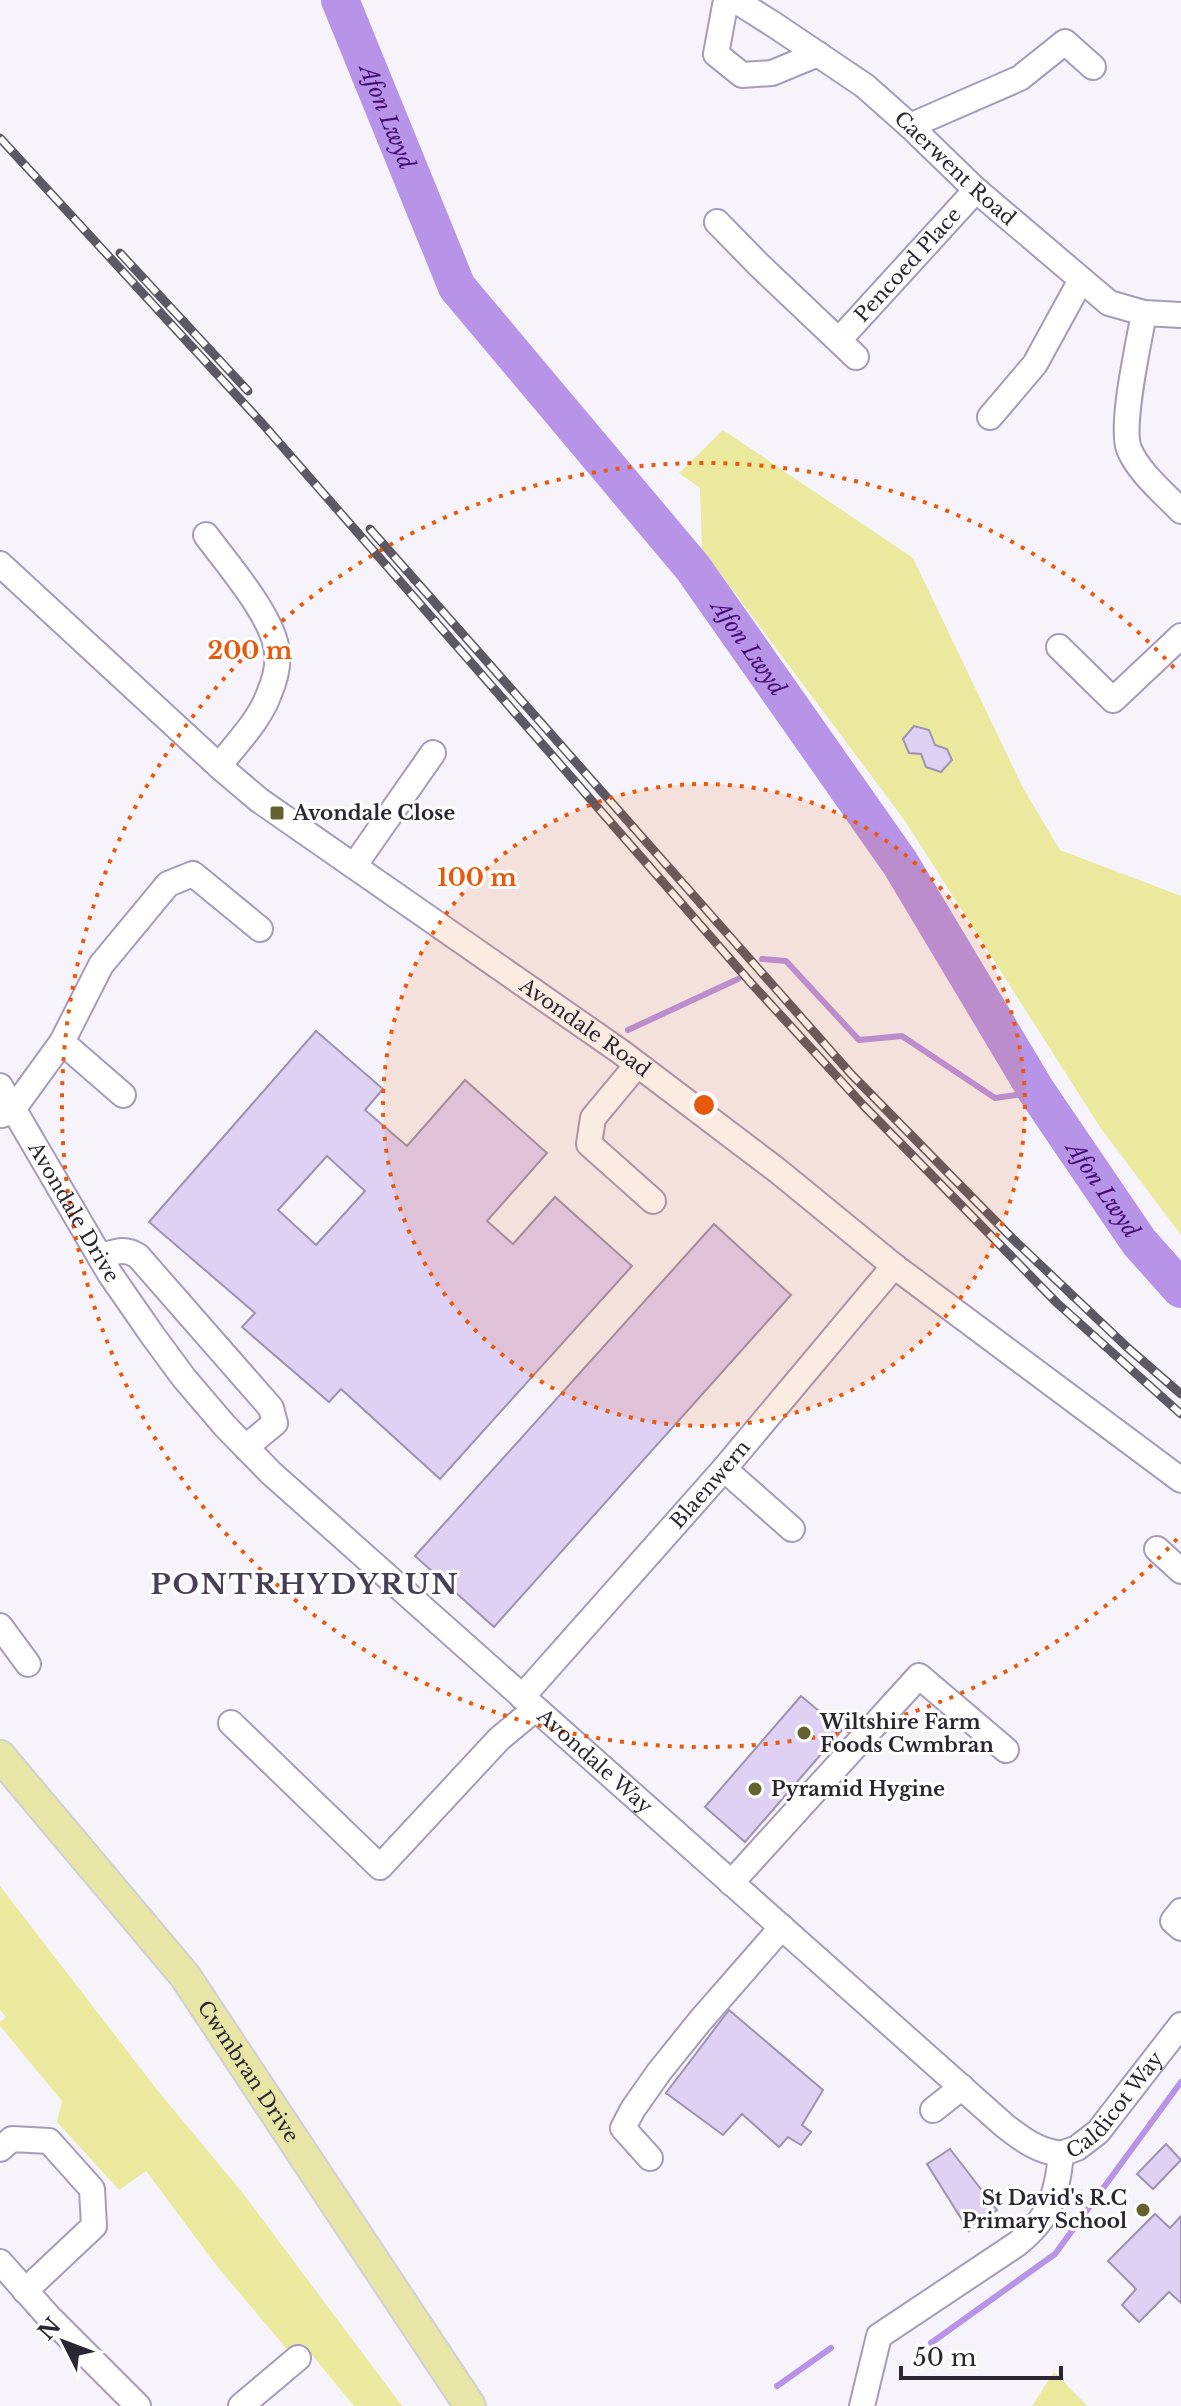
<svg xmlns="http://www.w3.org/2000/svg" width="1181" height="2406" font-family="'Libre Baskerville',serif">
	<rect width="100%" height="100%" fill="#f6f4fa"/>
	<g fill="#eae99e">
		<path d="M723 430 913 558 1023 788 1060 850 1181 896V1235L1100 1127 905 821 702 549 700 488 679 473Z"/>
		<path d="M0 1886 158 2091 242 2192 402 2406H354L303 2344 290 2353 216 2265 146 2171 119 2190 57 2122 62 2101 0 2026V2022L6 2017 0 2010Z"/>
		<path d="M1054 2372 1087 2406H1032Z"/>
	</g>
	<g fill="none" stroke-linecap="round" stroke-linejoin="round">
		<g stroke="#b794e7" stroke-width="6">
			<path d="M762 959 786 961 859 1040 902 1036 995 1098 1037 1092"/>
			<path d="M628 1030 738 979"/>
			<path d="M931 2343 1055 2254 1181 2082"/>
			<path d="M777 2386 831 2348"/>
		</g>
		<path stroke="#b794e7" stroke-width="38" id="s1" d="M340 0 457 287 693 568 900 863 1037 1092 1139 1242 1181 1289"/>
	</g>
	<g fill="#ded1f4" stroke="#9e92b0" stroke-width="2" fill-rule="evenodd">
		<path d="M914 726 929 730 935 745 947 749 952 760 941 772 926 767 921 754 909 753 903 739Z"/>
		<path d="M316 1031 383 1089 365 1110 407 1146 465 1080 547 1153 487 1221 513 1244 555 1197 632 1266 440 1479 341 1389 329 1402 242 1327 255 1313 149 1222ZM327 1156 365 1191 316 1245 278 1210Z"/>
		<path d="M714 1224 791 1295 494 1627 415 1556Z"/>
		<path d="M801 1696 842 1730 745 1842 705 1807Z"/>
		<path d="M729 2010 823 2090 802 2125 811 2132 801 2145 788 2137 779 2147 742 2114 723 2135 666 2093Z"/>
		<path d="M1166 2144 1181 2160 1153 2189 1137 2174Z"/>
		<path d="M950 2149 997 2210 969 2231 927 2164Z"/>
		<path d="M1155 2214 1170 2228 1181 2216V2303L1169 2292 1139 2322 1122 2305 1136 2289 1108 2261Z"/>
	</g>
	<g fill="none" stroke-linecap="round" stroke-linejoin="round">
		<g stroke="#a79bba" stroke-width="28">
			<g id="minor">
				<path d="M726 0 716 54 742 75 772 73 818 54"/>
				<path id="s2" d="M735 0 776 26 865 86 910 126 976 190 1109 303 1144 313 1181 315"/>
				<path d="M910 126 1020 78 1065 42 1093 67"/>
				<path d="M717 222 759 265 856 357"/>
				<path d="M1144 313C1139 342 1120 425 1129 449 1139 473 1164 493 1181 511"/>
				<path id="s3" d="M839 340 976 190"/>
				<path d="M990 417 1035 364 1081 280"/>
				<path d="M206 535C227 564 274 617 277 652 279 666 274 682 269 694 259 721 236 744 219 766"/>
				<path id="s4" d="M0 564 219 766 259 800 621 1052 778 1171 894 1266 1181 1480"/>
				<path d="M1059 647 1113 700 1181 636"/>
				<path d="M354 866 433 753"/>
				<path d="M62 1042 101 965 168 884 193 874 260 929"/>
				<path d="M637 1065 593 1118 589 1144 653 1201"/>
				<path id="s5" d="M0 1086 110 1274 153 1336 184 1378 225 1426 271 1473 1005 2126C1023 2140 1038 2151 1061 2154"/>
				<path d="M2 1115 14 1108 62 1042 123 1095"/>
				<path d="M100 1257C115 1252 124 1247 138 1256L271 1408 275 1423 246 1447"/>
				<path d="M724 1469 792 1529"/>
				<path d="M1157 1549 1181 1571"/>
				<path d="M0 1626 28 1664"/>
				<path id="s6" d="M522 1697 724 1469 894 1266"/>
				<path d="M231 1723 380 1867 499 1739 535 1709"/>
				<path d="M731 1883 919 1676 1006 1750"/>
				<path d="M1181 1911 1173 1921 1181 1928"/>
				<path d="M933 2110 962 2087"/>
				<path d="M0 2149 12 2139 49 2141 92 2189 94 2226 25 2291"/>
				<path d="M650 2158 623 2128 633 2109 659 2072 700 2021 782 1927"/>
				<path d="M0 2262 49 2317 138 2406"/>
				<path d="M241 2406 298 2358"/>
				<path id="s7" d="M862 2406 879 2336 1017 2244C1050 2217 1057 2196 1061 2154L1077 2148 1098 2132 1181 2025"/>
			</g>
		</g>
		<g stroke="#d0cfd2" stroke-width="34">
			<g id="major">
				<path id="s8" d="M0 1756 185 1976 470 2406"/>
			</g>
		</g>
		<use href="#minor" stroke="#fff" stroke-width="24"/>
		<use href="#major" stroke="#e7e6a7" stroke-width="30"/>
		<g stroke="#5d5964" stroke-width="9">
			<g id="rail">
				<path d="M0 138 261 422 751 983 863 1105 1057 1303 1181 1414"/>
				<path d="M120 253 248 391"/>
				<path d="M370 529 852 1075 1013 1239 1128 1348 1181 1394"/>
			</g>
		</g>
		<use href="#rail" stroke="#fff" stroke-width="6" stroke-dasharray="18" stroke-linecap="butt"/>
	</g>
	<circle cx="704" cy="1105" r="321" fill="#e8590c" fill-opacity=".12"/>
	<g fill="none" stroke="#e8590c" stroke-width="4" stroke-dasharray="4 8">
		<circle cx="704" cy="1105" r="321"/>
		<path d="M1177 1539A642 642 0 1 1 1177 671"/>
	</g>
	<g fill="#646330" stroke="#fff" stroke-width="3">
		<rect x="269" y="805" width="16" height="16" rx="4"/>
		<circle cx="804" cy="1733" r="8"/>
		<circle cx="755" cy="1789" r="8"/>
		<circle cx="1143" cy="2210" r="8"/>
	</g>
	<g text-anchor="middle" stroke-width="6" stroke-linejoin="round" paint-order="stroke">
		<g font-size="20" fill="#2b2632" stroke="#fff">
			<text dy="7" stroke="none"><textPath href="#s2" startOffset="278">Caerwent Road</textPath></text>
			<text dy="7" stroke="none"><textPath href="#s3" startOffset="102">Pencoed Place</textPath></text>
			<text dy="7" stroke="none"><textPath href="#s4" startOffset="748">Avondale Road</textPath></text>
			<text dy="7" stroke="none"><textPath href="#s5" startOffset="146">Avondale Drive</textPath></text>
			<text dy="7" stroke="none"><textPath href="#s6" startOffset="284">Blaenwern</textPath></text>
			<text dy="7" stroke="none"><textPath href="#s5" startOffset="908">Avondale Way</textPath></text>
			<text dy="7" stroke="none"><textPath href="#s8" startOffset="402">Cwmbran Drive</textPath></text>
			<text dy="7" stroke="none"><textPath href="#s7" startOffset="416">Caldicot Way</textPath></text>
		</g>
		<g font-size="20" font-weight="bold" fill="#2b2632" stroke="#fff" text-anchor="start">
			<text x="293" y="820">Avondale Close</text>
			<text x="820" y="1729">Wiltshire Farm<tspan x="820" dy="23">Foods Cwmbran</tspan></text>
			<text x="771" y="1796">Pyramid Hygine</text>
			<text x="1127" y="2205" text-anchor="end">St David's R.C<tspan x="1127" dy="23">Primary School</tspan></text>
		</g>
		<g font-size="22" font-style="italic" fill="#440c71" stroke="#fff">
			<text dy="8" stroke="none"><textPath href="#s1" startOffset="126">Afon Lwyd</textPath></text>
			<text dy="8" stroke="none"><textPath href="#s1" startOffset="774">Afon Lwyd</textPath></text>
			<text dy="8" stroke="none"><textPath href="#s1" startOffset="1422">Afon Lwyd</textPath></text>
		</g>
		<g font-size="28" font-weight="bold" letter-spacing="2" fill="#493e58" stroke="#fff">
			<text x="305" y="1594">PONTRHYDYRUN</text>
		</g>
	</g>
	<circle cx="704" cy="1105" r="12" fill="#e8590c" stroke="#fff" stroke-width="4"/>
	<g font-size="24" text-anchor="middle" font-weight="bold" fill="#e8590c" stroke="#fff" stroke-width="6" stroke-linejoin="round" paint-order="stroke">
		<text x="250" y="659">200 m</text>
		<text x="477" y="886">100 m</text>
	</g>
	<g transform="translate(64 2342) rotate(312)" stroke="#ffffff" stroke-width="6" paint-order="stroke">
	<path d="M0-6L14 30L0 20L-14 30Z" fill="#2b2632"/>
	<text y="-12" font-size="22" font-weight="bold" text-anchor="middle" fill="#2b2632">N</text>
	</g>
	<path d="M901 2366v12h160v-12" fill="none" stroke="#2b2632" stroke-width="4"/>
	<text x="913" y="2366" font-size="24" fill="#2b2632" stroke="#ffffff" stroke-width="6" paint-order="stroke">50 m</text>
</svg>
